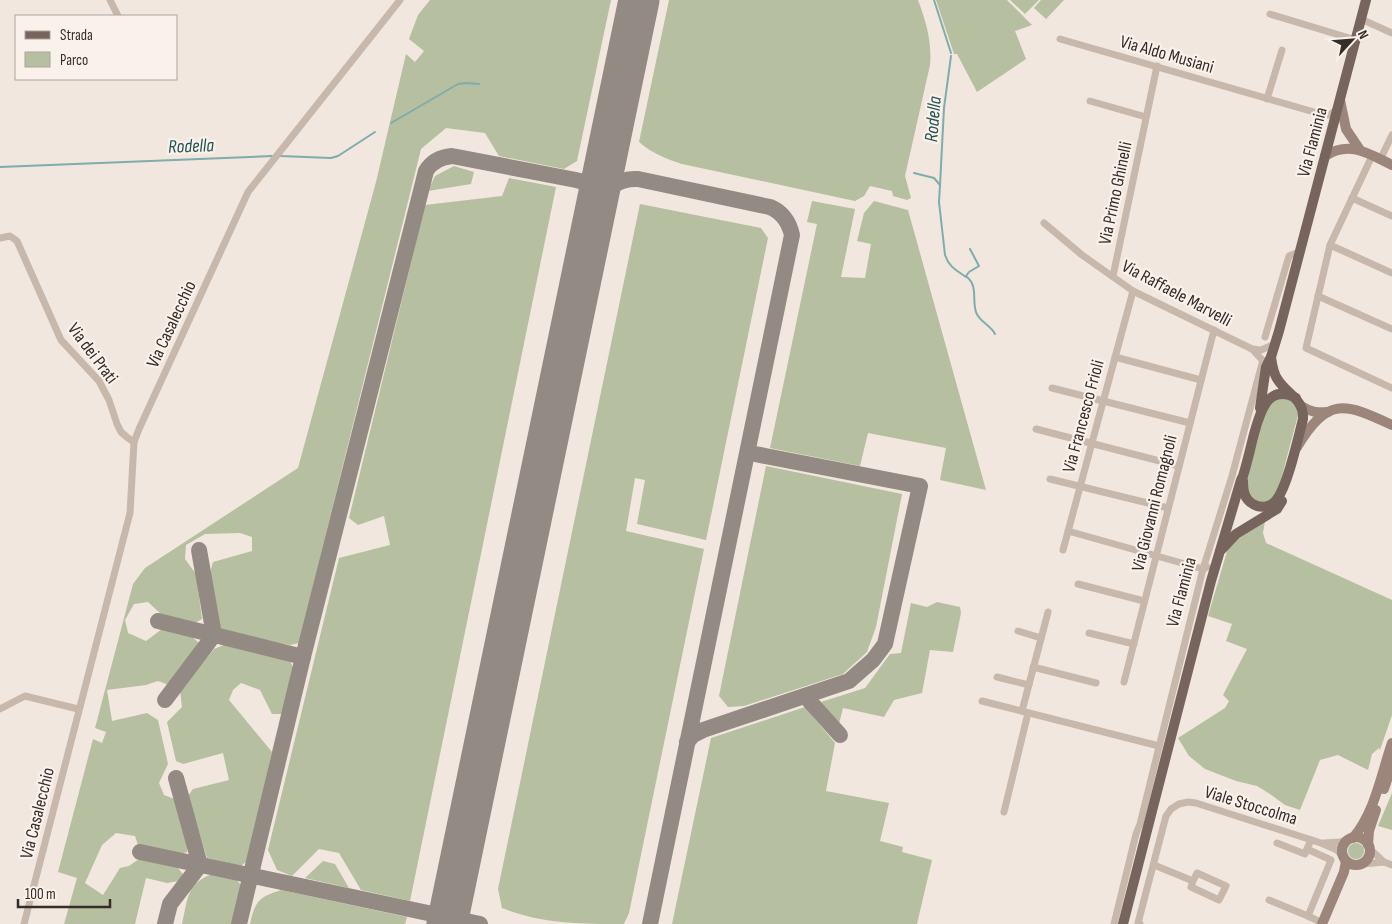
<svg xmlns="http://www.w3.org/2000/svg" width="1392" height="924" font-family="'Sofia Sans Condensed',sans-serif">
	<rect width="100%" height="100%" fill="#f1e7de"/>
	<g fill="#b6bf9f">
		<path d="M430 0H611L577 161 564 169 499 156 485 133 446 128 421 149 299 643 290 645 225 633 218 626 210 573 213 562 252 551V537L240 533 205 534 186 545 185 559 196 574 202 619 193 624 162 615 148 602 134 604 125 620 128 633 146 641 162 629 191 636 198 642V651L169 685 158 681 146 685 107 690 112 721 147 713 158 720 168 764 159 783 164 795 177 800 188 844 187 852 177 855 138 845 135 836 116 833 102 845 85 883 103 895 120 868 129 866 139 859 178 868 183 874 179 881 167 883 146 878 135 924H64L77 878 58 872 93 739 102 743 106 732 95 728 133 584 145 568 298 468 376 182 406 54 415 62 424 51 409 39 418 15Z"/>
		<path d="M669 0H918C926 22 932 41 930 65L905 176 911 198 907 200 893 196 892 191 870 186 864 196 855 201 682 164C666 159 652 153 639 142Z"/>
		<path d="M936 0H1007L1032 25 1015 31 1026 59 977 92 957 54H954Z"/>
		<path d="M1010 0H1039L1025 14Z"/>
		<path d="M1041 0H1064L1046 19 1034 8Z"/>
		<path d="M454 166 474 172 471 184 428 191 435 176Z"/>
		<path d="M509 178 556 187 410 901 361 890 339 853 319 849 292 876 277 870 268 850 339 558 390 545 384 516 358 525 349 518 425 205 502 196Z"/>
		<path d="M812 201 855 209 841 277 865 278 871 244 857 241 864 213 874 201 908 210 986 490 940 480 946 448 868 433 860 466 770 448 817 224 807 222Z"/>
		<path d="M640 204 761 228 768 238 706 540 637 524 645 480 635 478 626 531 704 549 629 913 624 924C579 924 543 924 502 908L498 889Z"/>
		<path d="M1284 397 1296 404 1298 415 1278 491 1273 499 1262 503 1250 497 1246 482 1267 407 1270 402Z"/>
		<path d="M766 466 902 494 876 627 867 652 843 674 744 706 728 707 719 696Z"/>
		<path d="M1265 521 1263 533 1266 543 1392 600V715L1380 750 1379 748 1372 754 1368 770 1338 755 1320 760 1300 810 1285 805 1270 794 1257 786 1236 781 1205 769 1189 756 1178 738 1225 708 1229 701 1223 695 1247 649 1226 641 1232 624 1208 616 1228 548 1233 541Z"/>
		<path d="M937 602 960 607 961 613 953 652 930 650 922 693 894 700 884 717 843 708 839 724 821 702 865 688 890 654 901 653 911 603 927 607Z"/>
		<path d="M224 645 289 659 294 669 283 714H272L260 690 241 683 233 690 229 700 272 752 247 861 241 866 207 858 188 796 193 789 229 780 223 753 183 764 176 761 167 722 182 707 180 690 214 649Z"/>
		<path d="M805 707 835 743 826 791 889 803 880 841 903 847 902 852 932 860 917 924H672L711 738Z"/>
		<path d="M1392 793V830L1378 826Z"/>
		<circle cx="1356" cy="851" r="8"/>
		<path d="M323 861 335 864 349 888 305 878Z"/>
		<path d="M212 874 235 878 241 885 232 924H182C188 899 186 884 212 874Z"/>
		<path d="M281 890 407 917 405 924H250C255 901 259 897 281 890Z"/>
	</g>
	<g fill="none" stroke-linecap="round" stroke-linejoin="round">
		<g stroke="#7facac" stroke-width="2">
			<path d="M934 0 951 53"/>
			<path d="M391 123 458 84 466 83 479 84"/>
			<path d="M280 156 331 158 338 156 375 132"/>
			<path d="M0 167 272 156"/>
			<path d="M914 173 934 178 940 185 939 202 945 255C949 267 956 270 966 277"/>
			<path d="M940 185 944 108 951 56"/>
			<path d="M966 276 969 272 979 266 970 249"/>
			<path d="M967 277C978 286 972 300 976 312 979 322 991 325 995 334"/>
		</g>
		<g stroke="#948a84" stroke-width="16">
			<path d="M596 209C605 190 616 178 638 179L770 207C782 212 789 222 792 235L650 924"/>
			<path d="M158 621 303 657"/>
			<path d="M805 696 840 735"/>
			<path d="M165 700 214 635 199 550"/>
			<path d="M687 742 693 735 703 730 849 681 873 660 885 644 920 486 755 454"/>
			<path d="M140 852 480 924"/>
			<path d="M165 924 170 904 200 865 176 778"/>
			<path d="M239 924 303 657 426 171C432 161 441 157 452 156L576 180C593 184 597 187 596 205"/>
		</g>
		<path stroke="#948a84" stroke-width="41" d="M447 924 639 0"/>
		<g stroke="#c8b7ab" stroke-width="7">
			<path d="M110 0 118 16"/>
			<path d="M1270 14 1356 40"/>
			<path d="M1361 19 1392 33"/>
			<path d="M1060 39 1321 114 1329 115 1337 110"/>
			<path d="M1267 99 1282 50"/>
			<path d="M1090 101 1146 117"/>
			<path d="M1372 156 1330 245 1306 348 1392 388"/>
			<path d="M1380 160 1392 135"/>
			<path d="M1352 198 1392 216"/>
			<path d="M1044 223 1082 255 1133 291 1252 349 1264 362"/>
			<path d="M0 238 10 236 17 241 61 340 99 381 109 400 117 424 121 432 128 438 134 442"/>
			<path d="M1330 245 1392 273"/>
			<path d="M1113 276 1157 66"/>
			<path d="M1318 296 1392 329"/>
			<path d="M1265 337 1289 256 1299 252"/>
			<path d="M1252 349 1261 350 1275 344"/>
			<path d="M1115 357 1201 380"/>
			<path d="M1052 388 1190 423"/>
			<path d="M1036 429 1179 466"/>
			<path d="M1050 479 1168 508"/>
			<path d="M1068 531 1203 569 1207 567"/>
			<path d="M1063 550 1133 291"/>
			<path d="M1078 584 1144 601"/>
			<path d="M1018 631 1041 638"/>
			<path d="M1089 633 1134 644"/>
			<path d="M1033 667 1096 683"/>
			<path d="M997 677 1029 685"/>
			<path d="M1124 682 1214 330"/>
			<path d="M982 701 1159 746"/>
			<path d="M0 709 25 696 78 709"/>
			<path d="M1022 711 1048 612"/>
			<path d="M1004 812 1028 713"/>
			<path d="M1311 840 1307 849 1331 860 1308 916 1322 923"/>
			<path d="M1277 843 1305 854 1307 849"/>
			<path d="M1324 843 1340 842 1348 840"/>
			<path d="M1369 848 1384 862"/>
			<path d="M1363 864 1384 862 1392 865"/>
			<path d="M1154 865 1193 881 1197 873 1226 886 1219 900 1191 887 1193 881"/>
			<path d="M1269 900 1308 916"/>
			<path d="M24 924 130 513 134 442 139 429 248 192 400 0"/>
			<path d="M1114 924 1136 834 1140 824 1203 569 1232 476 1263 360"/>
			<path d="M1140 924 1138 923 1166 816 1171 809 1179 804 1188 802 1196 803 1321 843 1337 850 1343 857"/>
		</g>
		<g stroke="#9c867c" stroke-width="10">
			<path d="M1340 100 1346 129 1360 150"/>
			<path d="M1325 156C1350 140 1369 154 1392 165"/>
			<path d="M1301 406C1310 412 1317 413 1328 412"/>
			<path d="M1297 447C1328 397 1343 402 1392 425"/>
			<path d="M1384 789 1392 765"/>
			<circle cx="1356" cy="851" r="14"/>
			<path d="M1353 838C1375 812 1381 775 1392 743"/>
			<path d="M1368 845 1369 831 1376 810"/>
			<path d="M1322 924 1344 872 1346 861"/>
		</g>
		<g stroke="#77645c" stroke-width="10">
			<path d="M1260 408 1266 367 1271 357 1279 331 1366 0"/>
			<path d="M1243 481C1243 490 1244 499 1253 504 1261 509 1272 507 1277 499 1288 485 1298 438 1303 419 1304 399 1287 394 1278 380 1273 373 1272 365 1271 357"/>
			<path d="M1222 549 1236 534 1277 509 1282 501"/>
			<path d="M1123 924 1211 581 1241 480 1243 476C1247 463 1250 450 1253 438 1259 416 1266 382 1296 398"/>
		</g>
	</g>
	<g text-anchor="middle" stroke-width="4.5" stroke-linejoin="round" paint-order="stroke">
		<g font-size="18" fill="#362d29" stroke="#f9f1ea">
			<text transform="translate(1167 54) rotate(16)" y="6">Via Aldo Musiani</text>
			<text transform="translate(1312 142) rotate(-75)" y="6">Via Flaminia</text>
			<text transform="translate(1115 193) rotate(-78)" y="6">Via Primo Ghinelli</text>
			<text transform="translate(1177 293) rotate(28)" y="6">Via Raffaele Marvelli</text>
			<text transform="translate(171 324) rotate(-65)" y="6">Via Casalecchio</text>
			<text transform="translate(93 353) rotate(53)" y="6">Via dei Prati</text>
			<text transform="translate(1083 416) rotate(-75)" y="6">Via Francesco Frioli</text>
			<text transform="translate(1154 503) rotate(-76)" y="6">Via Giovanni Romagnoli</text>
			<text transform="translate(1181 592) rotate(-75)" y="6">Via Flaminia</text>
			<text transform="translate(1251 805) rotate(17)" y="6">Viale Stoccolma</text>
			<text transform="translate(37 813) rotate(-76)" y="6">Via Casalecchio</text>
		</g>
		<g font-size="19" font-style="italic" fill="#225455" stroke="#f9f1ea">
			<text transform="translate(932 119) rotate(-85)" y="7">Rodella</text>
			<text transform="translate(191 145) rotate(-2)" y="7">Rodella</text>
		</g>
	</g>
	<rect x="15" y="15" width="162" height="65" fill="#f9f1ea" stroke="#aba39d"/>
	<rect x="25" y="31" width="25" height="8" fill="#77645c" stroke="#aba39d"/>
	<text x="60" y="40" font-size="15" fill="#362d29">Strada</text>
	<rect x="25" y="52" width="25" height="15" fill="#b6bf9f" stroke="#aba39d"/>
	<text x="60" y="65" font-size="15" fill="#362d29">Parco</text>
	<g transform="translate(1352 40) rotate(64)" stroke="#f9f1ea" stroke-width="4" paint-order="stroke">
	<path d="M0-4L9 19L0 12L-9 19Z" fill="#362d29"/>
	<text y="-8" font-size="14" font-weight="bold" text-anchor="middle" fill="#362d29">N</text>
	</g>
	<path d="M18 899v8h92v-8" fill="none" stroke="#362d29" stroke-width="2.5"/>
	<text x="25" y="899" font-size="15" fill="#362d29" stroke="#f9f1ea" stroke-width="4" paint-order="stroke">100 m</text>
</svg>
